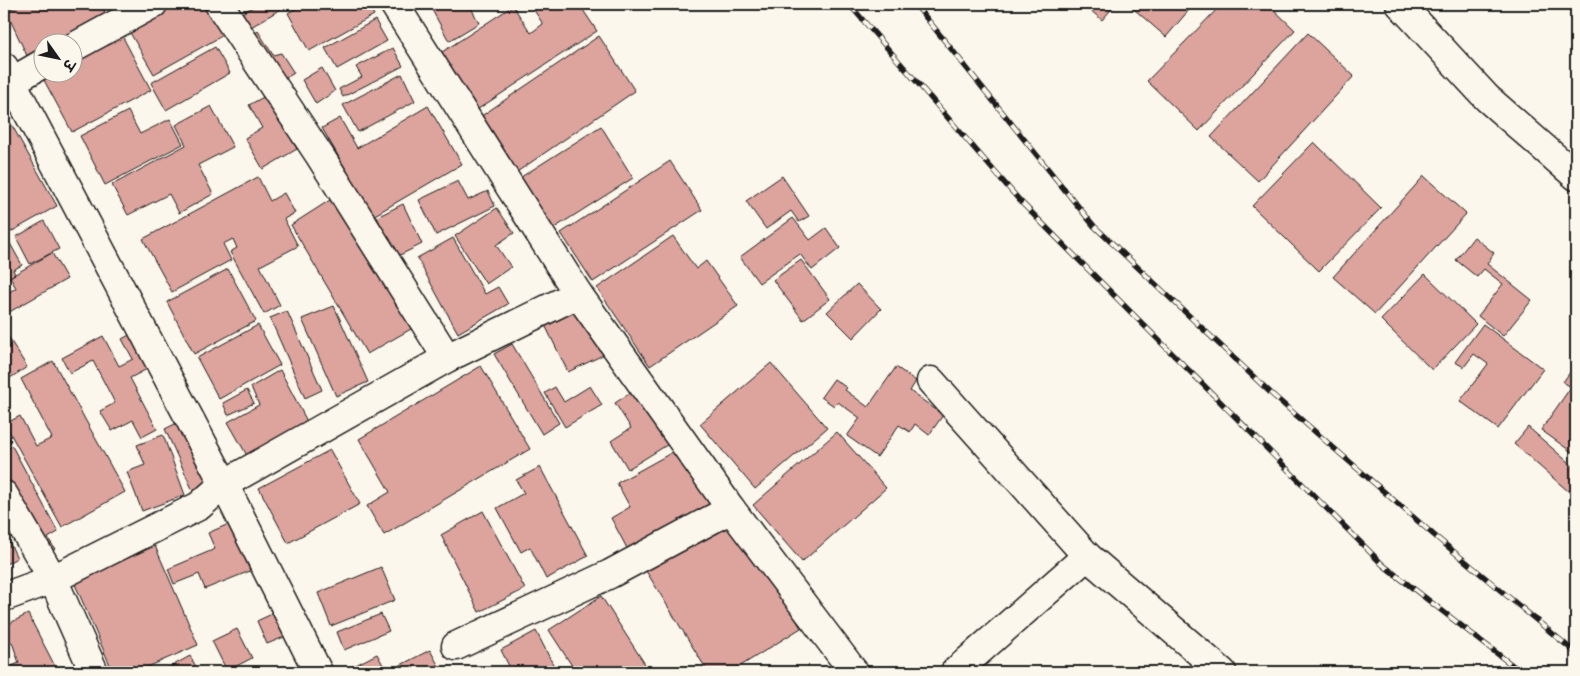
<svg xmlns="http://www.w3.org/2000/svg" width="1580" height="676" font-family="Pangolin,'Playpen Sans Deva',sans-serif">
	<rect width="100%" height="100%" fill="#fbf7ec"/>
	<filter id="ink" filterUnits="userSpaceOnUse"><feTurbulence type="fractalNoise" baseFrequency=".02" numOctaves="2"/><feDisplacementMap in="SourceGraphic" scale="10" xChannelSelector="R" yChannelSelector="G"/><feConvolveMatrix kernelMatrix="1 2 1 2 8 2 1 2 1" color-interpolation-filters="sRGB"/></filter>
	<g filter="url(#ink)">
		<g fill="#dda39d" stroke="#1c1c1c">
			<path d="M22 4H101L109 21 65 42H42V53L29 60 6 11Z"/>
			<path d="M162 4H210L227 33 154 74 125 24Z"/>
			<path d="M258 4H289L251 27 242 13Z"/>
			<path d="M304 4H368L374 15 309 51 288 13Z"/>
			<path d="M411 4H429L415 11Z"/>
			<path d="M439 4H469L479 23 449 41 431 8Z"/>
			<path d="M530 4H579L597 31 472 113 436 56 513 6 531 33 543 24Z"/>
			<path d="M1083 4H1116L1102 20Z"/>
			<path d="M1128 4H1194L1166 37Z"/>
			<path d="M1222 4H1268L1295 30 1199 131 1147 81Z"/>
			<path d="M375 20 387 41 337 69 325 48Z"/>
			<path d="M118 28 151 90 72 132 39 71 72 72V53Z"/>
			<path d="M258 31 273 55 281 53 294 73 278 83 249 38Z"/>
			<path d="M1308 33 1354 76 1258 181 1211 137Z"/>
			<path d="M599 36 635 91 511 176 474 121Z"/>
			<path d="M215 47 230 73 166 110 151 83Z"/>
			<path d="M393 48 403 66 343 97 339 89 362 77 356 67Z"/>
			<path d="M322 68 335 91 316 104 302 80Z"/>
			<path d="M402 74 415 101 358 132 343 105Z"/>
			<path d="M267 95 297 149 263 169 245 138 262 128 249 105Z"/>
			<path d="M211 106 233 147 198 165 213 194 179 213 169 194 128 215 112 185 186 145 176 125Z"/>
			<path d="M428 106 462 164 373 216 322 128 340 118 357 148Z"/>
			<path d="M4 111 57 206 7 234 4 227Z"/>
			<path d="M128 111 140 134 170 119 183 144 105 185 80 136Z"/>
			<path d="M601 126 633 178 551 230 518 179Z"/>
			<path d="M1314 142 1381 208 1319 271 1252 206Z"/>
			<path d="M670 161 702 210 593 282 561 233Z"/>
			<path d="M782 176 809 216 799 222 791 211 766 229 746 201Z"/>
			<path d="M1424 176 1466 214 1375 314 1333 277Z"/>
			<path d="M258 177 270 201 284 193 295 213 284 219 298 246 260 266 280 305 264 314 230 252 237 248 233 239 223 244 231 260 172 292 143 239Z"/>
			<path d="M458 181 468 200 488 191 495 206 436 235 419 200Z"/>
			<path d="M341 193 418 325 367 354 291 225Z"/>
			<path d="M403 204 422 244 396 257 377 217Z"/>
			<path d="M497 208 514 233 496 245 511 267 486 284 455 236Z"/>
			<path d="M793 218 810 240 826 228 840 248 812 270 800 254 759 283 740 257Z"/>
			<path d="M44 221 59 249 30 264 16 237Z"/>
			<path d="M673 236 696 269 706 261 738 306 650 366 597 288Z"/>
			<path d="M1474 237 1494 253 1487 264 1532 300 1503 336 1478 316 1503 284 1484 269 1477 277 1456 260Z"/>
			<path d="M7 238 22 265 13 270 15 274 4 280V240Z"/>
			<path d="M453 238 485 294 498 287 508 304 458 333 417 258Z"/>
			<path d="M52 253 67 279 4 315V295L16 288 10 277Z"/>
			<path d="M801 260 830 299 803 320 773 280Z"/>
			<path d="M228 269 256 321 194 354 167 302Z"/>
			<path d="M1425 274 1476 324 1432 370 1381 320Z"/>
			<path d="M857 284 881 309 853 338 827 312Z"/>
			<path d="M334 306 368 382 336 396 302 319Z"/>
			<path d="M579 308 603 355 568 372 545 325Z"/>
			<path d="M287 311 322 390 305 398 270 318Z"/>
			<path d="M1483 324 1543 369 1498 429 1460 401 1488 364 1474 354 1464 367 1455 362Z"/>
			<path d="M258 325 280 365 219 399 197 358Z"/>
			<path d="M4 330 27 367 4 382Z"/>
			<path d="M133 333 151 367 130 378 157 429 142 437 133 420 112 431 100 411 115 403 93 361 70 373 62 358 103 336 119 366 133 359 122 339Z"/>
			<path d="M512 344 559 423 542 434 494 354Z"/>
			<path d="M53 361 125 492 62 527 5 424 20 416 36 446 52 438 21 379Z"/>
			<path d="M771 363 827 428 755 489 700 424Z"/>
			<path d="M1576 364V455L1541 430 1571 387 1563 382Z"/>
			<path d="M481 366 530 449 384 535 367 506 390 492 359 439Z"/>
			<path d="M896 367 916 381 910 391 943 415 929 435 915 424 910 432 899 425 877 457 847 436 860 418 838 402 834 406 821 397 834 379 847 388 845 390 868 407Z"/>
			<path d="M280 370 310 427 249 459 228 422 259 405 251 387Z"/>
			<path d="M590 386 602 405 565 427 545 393 555 387 564 402Z"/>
			<path d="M641 386 675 440 628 469 611 441 631 428 615 403Z"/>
			<path d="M247 390 254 403 228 415 223 403Z"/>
			<path d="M183 420 212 482 193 491 165 429Z"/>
			<path d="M1528 427 1576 469V498L1514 444Z"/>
			<path d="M4 428 11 442 4 446Z"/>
			<path d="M837 432 886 488 802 562 753 505Z"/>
			<path d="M163 435 185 495 142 511 127 472 145 465 137 445Z"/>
			<path d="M12 446 58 532 48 538 55 549 42 556 4 485V451Z"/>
			<path d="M680 448 711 506 629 552 611 518 630 507 617 483Z"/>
			<path d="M330 450 360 504 288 543 259 488Z"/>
			<path d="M540 467 588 556 546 579 530 547 521 552 497 508 524 493 516 480Z"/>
			<path d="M483 511 525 589 479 612 441 535Z"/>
			<path d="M731 513 801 628 731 672H708L643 566Z"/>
			<path d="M231 523 250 571 205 589 199 574 174 584 168 569 215 549 208 533Z"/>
			<path d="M4 531 17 558 4 565Z"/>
			<path d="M155 546 198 645 136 672H113L74 582Z"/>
			<path d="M381 567 395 600 331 626 318 593Z"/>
			<path d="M601 596 650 672H576L549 630Z"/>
			<path d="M274 613 284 637 267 644 257 621Z"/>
			<path d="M28 614 58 672H4V669L19 663 12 642 4 645V626Z"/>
			<path d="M381 614 389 631 344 650 337 632Z"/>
			<path d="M237 629 252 658 227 671 212 641Z"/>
			<path d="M536 631 557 672H512L501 650Z"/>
			<path d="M430 650 442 672H387Z"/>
			<path d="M377 654 387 672H353L350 668Z"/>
			<path d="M190 656 199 672H161Z"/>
		</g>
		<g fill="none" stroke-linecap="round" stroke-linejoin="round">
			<g stroke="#1c1c1c" stroke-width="31">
				<g id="minor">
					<path d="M219 4 320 156 447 358"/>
					<path d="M394 4 578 294 731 509 854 672"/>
					<path d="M72 48 153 4"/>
					<path d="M4 67 224 484 318 672"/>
					<path d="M4 86 42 64"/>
					<path d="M931 381 1087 556 1222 672"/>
					<path d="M4 495 53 579 94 672"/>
					<path d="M4 597 53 579 199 506 224 484 447 358 578 294"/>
					<path d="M456 646 610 574 731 509"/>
					<path d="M955 672 1087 556"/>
				</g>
			</g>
			<g stroke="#1c1c1c" stroke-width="31">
				<path id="tertiary" d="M1400 4 1487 98 1576 176"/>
			</g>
			<use href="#minor" stroke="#fbf7ec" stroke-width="28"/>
			<use href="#tertiary" stroke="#fbf7ec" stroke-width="28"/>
			<g stroke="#1c1c1c" stroke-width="5.5">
				<g id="rail">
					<path d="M849 4 1021 202 1383 565 1521 672"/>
					<path d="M915 4 1094 226 1274 396 1435 536 1576 653"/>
				</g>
			</g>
			<use href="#rail" stroke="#fbf7ec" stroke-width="4" stroke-dasharray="11" stroke-linecap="butt"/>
		</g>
	</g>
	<rect width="1580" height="676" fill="none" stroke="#fbf7ec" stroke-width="20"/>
	<rect x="10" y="10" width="1560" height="656" fill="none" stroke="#1c1c1c" stroke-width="2" filter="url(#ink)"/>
	<g transform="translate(58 58) rotate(123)"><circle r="24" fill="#fbf7ec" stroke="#a29f99"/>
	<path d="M0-4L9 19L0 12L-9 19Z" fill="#1c1c1c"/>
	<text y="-8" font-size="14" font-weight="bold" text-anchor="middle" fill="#1c1c1c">उ</text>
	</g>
</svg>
